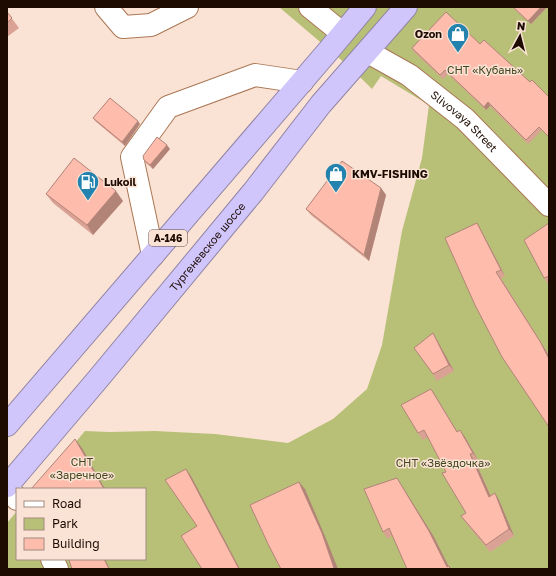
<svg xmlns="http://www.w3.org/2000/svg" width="556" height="576" font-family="'Golos Text',sans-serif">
	<rect width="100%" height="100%" fill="#fae3d5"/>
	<path fill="#b8c077" d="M279 7H549V569H7V523L17 511V559H145V489H36L85 431 109 432 155 431 215 434 288 443 333 419 367 389 382 345 402 231 422 158 429 105 381 76 372 89 352 69Z"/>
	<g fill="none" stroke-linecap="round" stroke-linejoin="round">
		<g stroke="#a75" stroke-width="24">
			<g id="minor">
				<path d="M106 7 123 27 151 25 187 7"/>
				<path d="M310 7 342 33"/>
				<path id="s1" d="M368 52 409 75 465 119 549 205"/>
				<path d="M153 255 132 157 168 107 255 75 302 82"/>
				<path d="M7 487 17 499"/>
				<path d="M52 559 57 569"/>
			</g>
		</g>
		<g stroke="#9184a4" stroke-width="24">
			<g id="highway">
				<path d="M7 425 329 50 365 7"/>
				<path id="s2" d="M7 486 98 379 253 192 321 104 406 7"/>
			</g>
		</g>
		<use href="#minor" stroke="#fff" stroke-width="22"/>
		<use href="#highway" stroke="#d0c6fb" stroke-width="22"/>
	</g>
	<g fill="#daa294">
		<path d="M512 7H547L531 24Z"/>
		<path d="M7 12 19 28 7 37Z"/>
		<path d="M480 44 549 97V138L542 130 528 144 490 106 486 110 448 74 443 79 414 52 412 48Z"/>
		<path d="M93 118 140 124 125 146 95 121Z"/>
		<path d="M170 149 153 169 146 163 144 160Z"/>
		<path d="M381 188 386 195 369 261 311 215 306 209Z"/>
		<path d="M46 194 123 201 93 235 53 203Z"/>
		<path d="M477 223 481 230 505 276 501 278 545 349 549 356V427Z"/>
		<path d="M549 223V285L544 278Z"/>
		<path d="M437 340 454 371 437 381 433 374Z"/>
		<path d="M435 395 457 432 465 437 478 460 475 461 491 496 499 500 514 536 490 552 466 523 461 516 466 513 446 472 428 437 423 440 418 433Z"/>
		<path d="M401 485 434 537 448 566H449L451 569H407L392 535 388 539 383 532Z"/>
	</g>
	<g fill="#b28478">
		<path d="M541 7H547L531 24 528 21Z"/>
		<path d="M488 102 490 106 486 110 484 107Z"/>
		<path d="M138 121 140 124 125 146 122 142Z"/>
		<path d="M167 145 170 149 153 169 150 165Z"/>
		<path d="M381 188 386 195 369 261 364 255Z"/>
		<path d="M116 191 123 201 93 235 87 225Z"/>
		<path d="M477 223 481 230 505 276 501 270Z"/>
		<path d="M496 272 545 349 549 356V359Z"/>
		<path d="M433 333 437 340 454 371 449 365Z"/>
		<path d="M431 389 435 395 461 438 457 432Z"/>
		<path d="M460 430 465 437 478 460 473 453Z"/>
		<path d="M75 439 82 448 105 489H104Z"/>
		<path d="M470 454 475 461 494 504 489 497Z"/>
		<path d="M186 469 191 476 240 569H239Z"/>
		<path d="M397 478 434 537 450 569 447 567Z"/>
		<path d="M299 482 305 489 327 541 338 569H335L334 568Z"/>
		<path d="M495 493 499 500 514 536 509 529Z"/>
		<path d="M104 559H105L110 569H109Z"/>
	</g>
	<g fill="#febcac" stroke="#b28478">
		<path d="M513 7H541L528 21Z"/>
		<path d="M7 12 12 18 7 23Z"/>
		<path d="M446 12 480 44 484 40 530 82 532 80 549 97V137L539 127 526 140 488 102 484 107 445 70 440 75 412 48Z"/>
		<path d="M110 98 138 121 122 142 93 118Z"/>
		<path d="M157 137 167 145 150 165 144 160 143 156Z"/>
		<path d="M74 158 116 191 87 225 46 194Z"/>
		<path d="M342 161 381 188 364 255 306 209Z"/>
		<path d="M477 223 501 270 496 272 541 343 549 359V427L502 357 475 305 445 238Z"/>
		<path d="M549 223V276L544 278 524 240Z"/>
		<path d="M433 333 449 365 433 374 414 348Z"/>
		<path d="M431 389 457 432 460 430 473 453 470 454 489 497 495 493 509 529 486 545 461 516 466 513 442 473 446 472 424 430 418 433 401 405Z"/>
		<path d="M75 439 104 489H31Z"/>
		<path d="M186 469 239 569H202L181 536 197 526 165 480Z"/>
		<path d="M397 478 429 531 447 567 449 566 450 569H407L389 528 383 532 364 489Z"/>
		<path d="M299 482 322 533 334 568 332 569H281L269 546 250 505Z"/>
		<path d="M72 559H104L109 569H72L69 560Z"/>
	</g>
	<defs>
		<g id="shop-pin" transform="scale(1.15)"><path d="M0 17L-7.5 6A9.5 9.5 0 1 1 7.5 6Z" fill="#2382ae" stroke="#fae3d5"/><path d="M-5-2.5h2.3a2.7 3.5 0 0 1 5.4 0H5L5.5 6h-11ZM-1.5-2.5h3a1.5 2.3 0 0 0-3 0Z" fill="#fff"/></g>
		<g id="fuel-pin" transform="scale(1.15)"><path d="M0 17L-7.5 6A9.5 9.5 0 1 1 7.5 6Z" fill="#2382ae" stroke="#fae3d5"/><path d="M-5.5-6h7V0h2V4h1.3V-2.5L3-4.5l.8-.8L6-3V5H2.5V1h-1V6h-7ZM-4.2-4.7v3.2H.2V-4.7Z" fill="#fff"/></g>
	</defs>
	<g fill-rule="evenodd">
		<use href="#shop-pin" x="458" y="34"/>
		<use href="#shop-pin" x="336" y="174"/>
		<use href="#fuel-pin" x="88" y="182"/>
	</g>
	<g text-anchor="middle" stroke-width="3" stroke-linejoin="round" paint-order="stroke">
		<rect fill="#fae3d5" stroke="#5f4b41" stroke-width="1" x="149" y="230" width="38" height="16" rx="3"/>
		<g font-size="10" font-weight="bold" fill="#1d0a01">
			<text x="168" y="242">А-146</text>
		</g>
		<g font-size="11" font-weight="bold" fill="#1d0a01" stroke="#fae3d5" text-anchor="start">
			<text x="442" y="38" text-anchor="end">Ozon</text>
			<text x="352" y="178">KMV-FISHING</text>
			<text x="104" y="186">Lukoil</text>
		</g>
		<g font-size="11" fill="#42461e" stroke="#fae3d5">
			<text x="485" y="74">СНТ «Кубань»</text>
			<text x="82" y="466">СНТ<tspan x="82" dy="13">«Заречное»</tspan></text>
			<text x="443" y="467">СНТ «Звёздочка»</text>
		</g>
		<g font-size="11" fill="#1d0a01" stroke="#fae3d5">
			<text dy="4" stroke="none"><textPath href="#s1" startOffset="119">Slivovaya Street</textPath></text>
			<text dy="4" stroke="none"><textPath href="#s2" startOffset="312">Тургеневское шоссе</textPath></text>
		</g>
	</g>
	<rect width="556" height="576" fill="none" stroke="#1d0a01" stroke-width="16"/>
	<rect x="16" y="488" width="130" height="72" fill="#fae3d5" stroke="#a28c80"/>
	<rect x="24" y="501" width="20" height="6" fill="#ffffff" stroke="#a28c80"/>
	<text x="52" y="508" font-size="12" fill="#1d0a01">Road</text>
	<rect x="24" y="518" width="20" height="12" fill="#b8c077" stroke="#a28c80"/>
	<text x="52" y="528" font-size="12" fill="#1d0a01">Park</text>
	<rect x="24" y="538" width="20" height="12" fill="#febcac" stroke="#a28c80"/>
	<text x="52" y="548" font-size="12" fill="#1d0a01">Building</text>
	<g transform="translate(520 36) rotate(7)" stroke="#fae3d5" stroke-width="3" paint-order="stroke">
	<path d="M0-3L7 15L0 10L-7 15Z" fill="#1d0a01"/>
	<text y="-6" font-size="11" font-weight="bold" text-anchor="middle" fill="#1d0a01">N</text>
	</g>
</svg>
